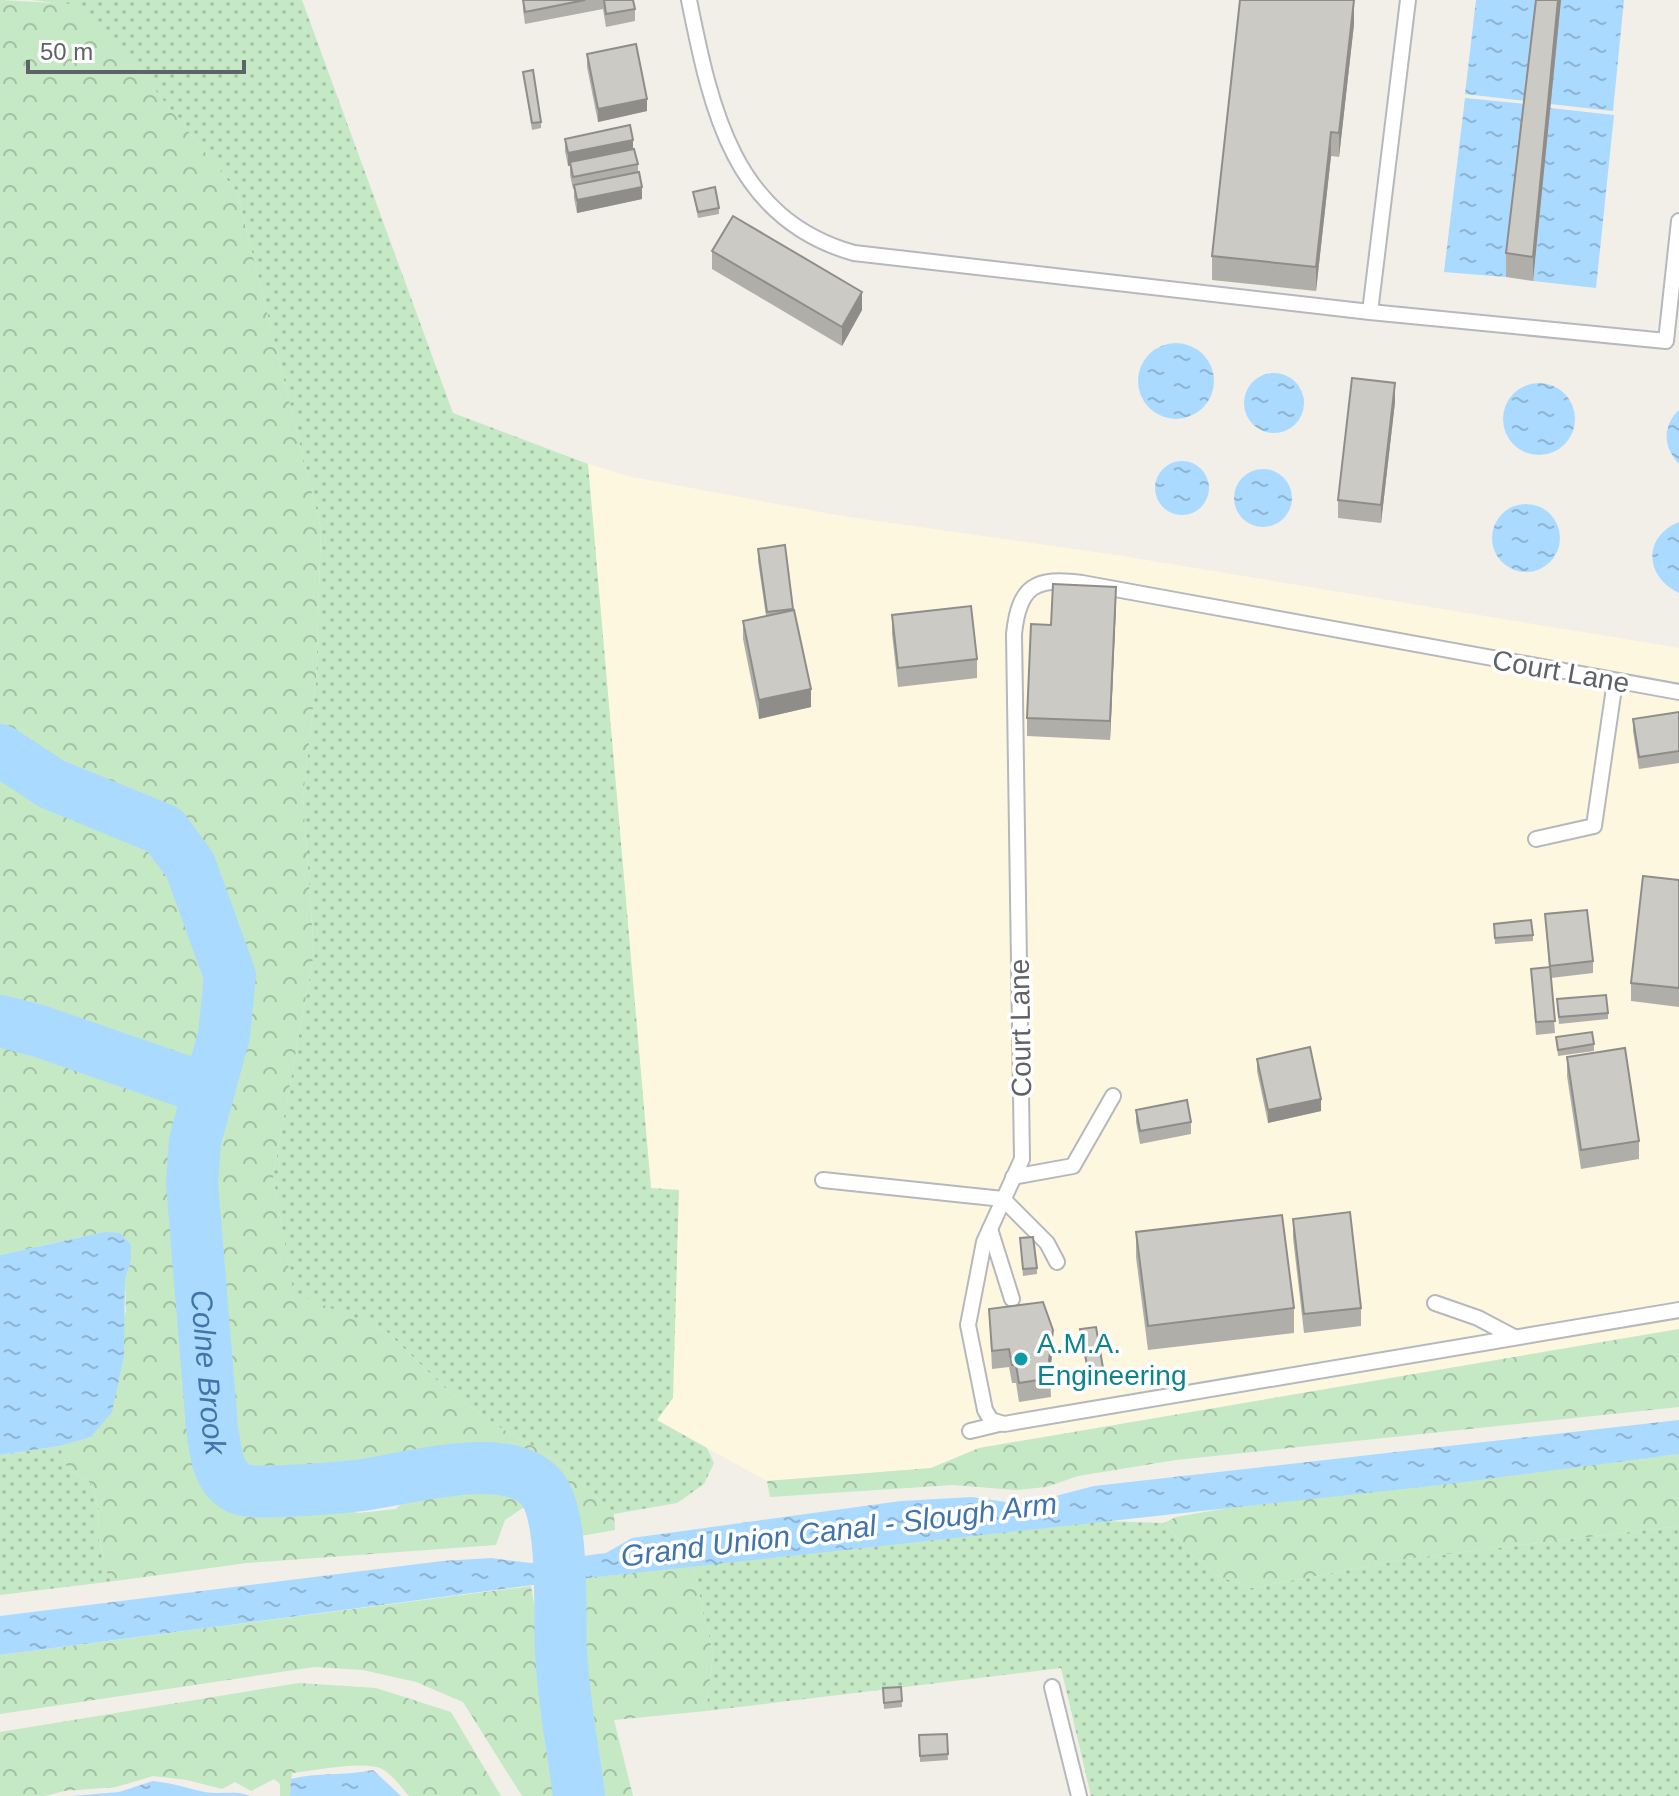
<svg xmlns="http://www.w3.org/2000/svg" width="1679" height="1796" font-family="Helvetica,sans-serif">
	<defs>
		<pattern id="green-dots" width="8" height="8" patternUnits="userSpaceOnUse" patternTransform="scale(2)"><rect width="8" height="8" fill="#c5e8c5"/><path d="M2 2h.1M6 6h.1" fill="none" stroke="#a3c0a4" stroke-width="1.8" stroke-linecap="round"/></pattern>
		<pattern id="forest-crowns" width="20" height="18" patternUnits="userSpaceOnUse" patternTransform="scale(2)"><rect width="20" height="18" fill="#c5e8c5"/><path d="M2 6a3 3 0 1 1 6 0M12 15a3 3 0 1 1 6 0" fill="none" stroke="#a3c0a4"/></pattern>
		<pattern id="water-ripples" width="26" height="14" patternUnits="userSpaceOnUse" patternTransform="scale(2)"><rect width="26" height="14" fill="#aadaff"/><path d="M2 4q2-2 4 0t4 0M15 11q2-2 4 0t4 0" fill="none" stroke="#8eb4d2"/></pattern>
	</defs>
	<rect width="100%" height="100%" fill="#f1efe8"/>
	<path fill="#fef7e0" d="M588 464 632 477 842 516 1116 555 1679 648V1329L979 1448 931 1468 767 1481 656 1420 679 1190 651 1189Z"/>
	<g fill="url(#green-dots)">
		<path d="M31 0H302L453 413 588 464 651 1188 679 1190 673 1398 657 1420 707 1448 714 1463 704 1484 677 1503 614 1514 554 1458 499 1427 448 1391 387 1332 293 1293 273 1176 314 953 303 798 316 680 321 529 237 192 138 69 74 5Z"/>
		<path d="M60 1446 68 1470 91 1483 99 1509 98 1535 103 1557 115 1581 0 1595V1455Z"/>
		<path d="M1102 1521 1164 1523 1192 1555 1218 1576 1252 1588 1406 1559 1679 1526V1796H1091L1061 1668 706 1711 713 1654 693 1565Z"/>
	</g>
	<g fill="url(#forest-crowns)">
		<path d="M0 0 74 4 138 69 237 192 321 529 316 680 303 798 314 953 273 1176 293 1292 387 1332 448 1391 499 1427 554 1458 614 1514 615 1530 569 1538 560 1488 528 1467 477 1461 355 1480 262 1487 239 1484 223 1462 196 1185 199 1142 228 1040 235 978 194 863 167 826 52 778 0 745Z"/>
		<path d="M0 756 50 790 161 835 186 867 225 976 220 1035 205 1082 30 1019 16 1006 0 998Z"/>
		<path d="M33 1037 202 1094 189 1138 187 1201 204 1412 213 1473 236 1495 274 1501 307 1500 359 1513 396 1509 412 1491 473 1474 505 1479 534 1494 530 1503 505 1520 496 1545 247 1563 115 1581 108 1576 98 1535 99 1509 91 1483 68 1470 60 1446 91 1437 126 1311 125 1280 131 1261 104 1232 0 1255V1038L13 1040Z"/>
		<path d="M1679 1329V1407L1176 1460 1078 1476 1046 1487 1015 1490 953 1485 770 1497 767 1481 931 1468 979 1448Z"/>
		<path d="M1679 1454V1526L1406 1559 1252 1588 1218 1576 1192 1555 1164 1523 1176 1517 1228 1508Z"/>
		<path d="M693 1565 713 1654 706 1711 614 1720 633 1796H582L576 1755 579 1579Z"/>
		<path d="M531 1586 566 1796H522L463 1702 416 1682 363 1670 314 1667 0 1714V1655Z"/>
		<path d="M299 1683 376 1688 451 1712 501 1796H409C402 1788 392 1774 382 1769 365 1760 313 1771 292 1773L290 1796H280V1784L274 1779 251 1791 235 1782 222 1789 187 1780 153 1776 116 1787 64 1791 45 1796H0V1732Z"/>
	</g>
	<g fill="url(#water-ripples)">
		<path d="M1476 0H1539L1527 101 1465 94Z"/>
		<path d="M1561 0H1624L1613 111 1550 104Z"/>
		<path d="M1465 98 1527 104 1506 277 1444 272Z"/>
		<path d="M1550 108 1614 115 1596 288 1533 281Z"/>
		<circle cx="1176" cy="381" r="38"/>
		<circle cx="1274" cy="403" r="30"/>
		<circle cx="1539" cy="419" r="36"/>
		<path d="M1679 410V464C1663 447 1662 426 1679 410Z"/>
		<circle cx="1182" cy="488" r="27"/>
		<circle cx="1263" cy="498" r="29"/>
		<circle cx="1526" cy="538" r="34"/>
		<path d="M1679 522V593C1645 577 1642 537 1679 522Z"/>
		<path d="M0 998C21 1009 29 1013 33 1037L13 1040 0 1038Z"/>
		<path d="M104 1232 120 1233 131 1245V1261L125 1280 124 1356 112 1412 91 1437 60 1446 0 1455V1255Z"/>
		<path d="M1679 1420V1454L1440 1485 579 1579 0 1655V1616L442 1561 491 1558 531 1563 598 1554 606 1553 632 1538 901 1501 972 1497 1012 1503 1044 1499 1094 1486Z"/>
		<path d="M373 1770 401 1796H290L291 1779C318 1772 345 1776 373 1770Z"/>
		<path d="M153 1781C173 1783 186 1788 205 1792 222 1795 235 1790 250 1796H72L119 1792Z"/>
	</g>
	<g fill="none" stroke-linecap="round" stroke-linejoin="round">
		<g stroke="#aadaff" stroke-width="52">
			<path id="s1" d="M0 750 52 784 164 830 190 865 230 976 224 1035 195 1141 192 1183 212 1427C215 1447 216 1475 236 1487 248 1494 271 1491 284 1491 310 1490 337 1488 363 1485 408 1479 511 1447 543 1490 565 1520 559 1614 561 1651 563 1699 573 1748 579 1796"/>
			<path d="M0 1021 39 1031 209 1090"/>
		</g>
		<g stroke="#b5b8bc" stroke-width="18">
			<g id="service">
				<path d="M689 0C711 109 733 219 854 253L1370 312 1666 341 1679 221"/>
				<path d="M1370 312 1408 0"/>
				<path d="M1679 692 1082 583C1036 577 1019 585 1014 634L1022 1159 984 1242 968 1325 985 1410 991 1420 1004 1424 1679 1310"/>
				<path d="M1536 839 1594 826 1615 681"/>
				<path d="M1013 1177 1073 1166 1113 1096"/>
				<path d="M823 1180 1003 1199 1047 1243 1057 1262"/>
				<path d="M990 1229 1012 1299"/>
				<path d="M1435 1303 1478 1318 1514 1337"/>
				<path d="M970 1431 999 1424"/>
				<path d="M1052 1687 1079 1796"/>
			</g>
		</g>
		<use href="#service" stroke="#fff" stroke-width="14"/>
	</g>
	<g fill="#afaea9">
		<path d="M523 0H633L635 9V21L606 27 603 9 525 24 523 10Z"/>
		<path d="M1536 0H1561L1533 281 1506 277V253Z"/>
		<path d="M1354 24 1339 157 1331 156 1316 291 1212 280V256Z"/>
		<path d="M587 54 647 111 598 122 587 67Z"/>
		<path d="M523 72 541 122V128L532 130Z"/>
		<path d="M565 139 633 149 638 164V172L642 199 577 213 574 198V189H573L570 175V165L568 166 565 151Z"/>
		<path d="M693 192 719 208V214L698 218Z"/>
		<path d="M712 251 862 310 842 346 712 269Z"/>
		<path d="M1395 402 1381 523 1338 518V500Z"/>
		<path d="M758 549 793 610 811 707 759 719 743 639V621L766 616 758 561Z"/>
		<path d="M1116 605 1110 740 1027 736V718L1051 625Z"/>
		<path d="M892 615 977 659V678L898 687 892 634Z"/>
		<path d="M1679 712V763L1639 769 1633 731V719Z"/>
		<path d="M1679 880V1007L1631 1001V983Z"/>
		<path d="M1545 914 1593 961V973L1551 978 1555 1033 1536 1035 1531 969 1549 968Z"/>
		<path d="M1494 924 1533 935V941L1495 944Z"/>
		<path d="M1557 1005 1608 1013V1019L1559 1024Z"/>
		<path d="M1556 1037 1594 1044V1051L1558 1056Z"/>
		<path d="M1567 1057 1639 1141V1159L1581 1169 1567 1076Z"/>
		<path d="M1257 1059 1321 1111 1268 1123 1257 1071Z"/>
		<path d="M1136 1110 1191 1122V1134L1140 1144 1136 1122Z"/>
		<path d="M1293 1219 1361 1308V1326L1304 1333 1293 1238Z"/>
		<path d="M1136 1232 1294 1308V1333L1148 1350 1136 1257Z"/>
		<path d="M1020 1238 1037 1268V1274L1023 1276Z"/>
		<path d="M989 1309 1053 1349 1050 1370 1051 1397 1019 1402 1016 1383H1012L1009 1367 992 1369Z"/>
		<path d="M1080 1329 1103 1368V1374L1088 1376Z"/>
		<path d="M901 1687 902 1707 884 1709 883 1695Z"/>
		<path d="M947 1734 948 1760 920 1762 919 1735Z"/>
	</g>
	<g fill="#8f8d8a">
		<path d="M1354 0V24L1339 157V133Z"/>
		<path d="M1558 0H1561L1533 281V257Z"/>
		<path d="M647 99V111L598 122V109Z"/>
		<path d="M1331 132V156L1316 291V267Z"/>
		<path d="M633 140V152L568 166V153Z"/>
		<path d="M642 187V199L577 213V200Z"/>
		<path d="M862 292V310L842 346V327Z"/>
		<path d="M1395 383V402L1381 523V505Z"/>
		<path d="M1116 587V605L1110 740V721Z"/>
		<path d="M811 689V707L759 719V700Z"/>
		<path d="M1321 1099V1111L1268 1123V1110Z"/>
		<path d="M1053 1330V1349L1049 1378V1360Z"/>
	</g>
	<g fill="#cccac5" stroke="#8f8d8a" stroke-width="2">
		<path d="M523 0H585L525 12Z"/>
		<path d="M604 0H633L635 9 606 14Z"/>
		<path d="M1240 0H1354L1339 133 1331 132 1316 267 1212 256Z"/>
		<path d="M1536 0H1558L1533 257 1506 253Z"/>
		<path d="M636 44 647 99 598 109 587 54Z"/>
		<path d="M533 70 541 122 532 123 523 72Z"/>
		<path d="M630 125 633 140 568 153 565 139Z"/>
		<path d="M634 149 638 164 573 177 570 162Z"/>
		<path d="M639 172 642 187 577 200 574 185Z"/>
		<path d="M715 187 719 208 698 212 693 192Z"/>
		<path d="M733 216 862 292 842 327 712 251Z"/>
		<path d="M1352 378 1395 383 1381 505 1338 500Z"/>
		<path d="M785 545 793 609 767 612 758 549Z"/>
		<path d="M1053 584 1116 587 1110 721 1027 718 1031 624 1051 625Z"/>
		<path d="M971 606 977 659 898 668 892 615Z"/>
		<path d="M794 610 811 689 759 700 743 621Z"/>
		<path d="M1679 712V751L1639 757 1633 719Z"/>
		<path d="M1643 876 1679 880V988L1631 983Z"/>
		<path d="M1587 910 1593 961 1550 966 1545 914Z"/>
		<path d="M1531 920 1533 935 1495 938 1494 924Z"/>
		<path d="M1550 967 1555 1021 1536 1022 1531 969Z"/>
		<path d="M1606 995 1608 1013 1559 1017 1557 999Z"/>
		<path d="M1592 1032 1594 1044 1558 1050 1556 1037Z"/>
		<path d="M1310 1047 1321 1099 1268 1110 1257 1059Z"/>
		<path d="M1625 1048 1639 1141 1581 1150 1567 1057Z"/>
		<path d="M1187 1100 1191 1122 1140 1131 1136 1110Z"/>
		<path d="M1350 1212 1361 1308 1304 1314 1293 1219Z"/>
		<path d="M1282 1215 1294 1308 1148 1326 1136 1232Z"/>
		<path d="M1033 1237 1037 1268 1023 1269 1020 1238Z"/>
		<path d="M1043 1302 1053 1330 1049 1360 1051 1378 1019 1383 1016 1365H1012L1009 1349 992 1351 989 1309Z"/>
		<path d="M1096 1327 1103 1368 1088 1370 1080 1329Z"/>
		<path d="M901 1687 902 1701 884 1703 883 1688Z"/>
		<path d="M947 1734 948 1754 920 1756 919 1735Z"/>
	</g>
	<circle fill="#0f9aa8" stroke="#fff" stroke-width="3" cx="1021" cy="1359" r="8"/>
	<g text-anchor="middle" stroke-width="7" stroke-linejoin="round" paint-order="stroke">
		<g font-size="28" fill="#5f6368" stroke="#fff">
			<text transform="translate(1561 671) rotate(10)" y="10">Court Lane</text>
			<text transform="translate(1020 1028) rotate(-91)" y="10">Court Lane</text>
		</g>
		<g font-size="28" fill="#0d838f" stroke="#fff" text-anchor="start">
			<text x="1037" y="1353">A.M.A.<tspan x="1037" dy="32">Engineering</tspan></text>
		</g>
		<g font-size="30" font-style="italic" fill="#4174aa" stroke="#fff">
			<text dy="10" stroke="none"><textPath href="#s1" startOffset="746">Colne Brook</textPath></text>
			<text transform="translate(839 1530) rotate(-7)" y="10">Grand Union Canal - Slough Arm</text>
		</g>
	</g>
	<path d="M28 60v12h216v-12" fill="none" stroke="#5f6368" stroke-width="4"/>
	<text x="40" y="60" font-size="24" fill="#5f6368" stroke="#ffffff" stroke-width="6" paint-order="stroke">50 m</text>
</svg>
